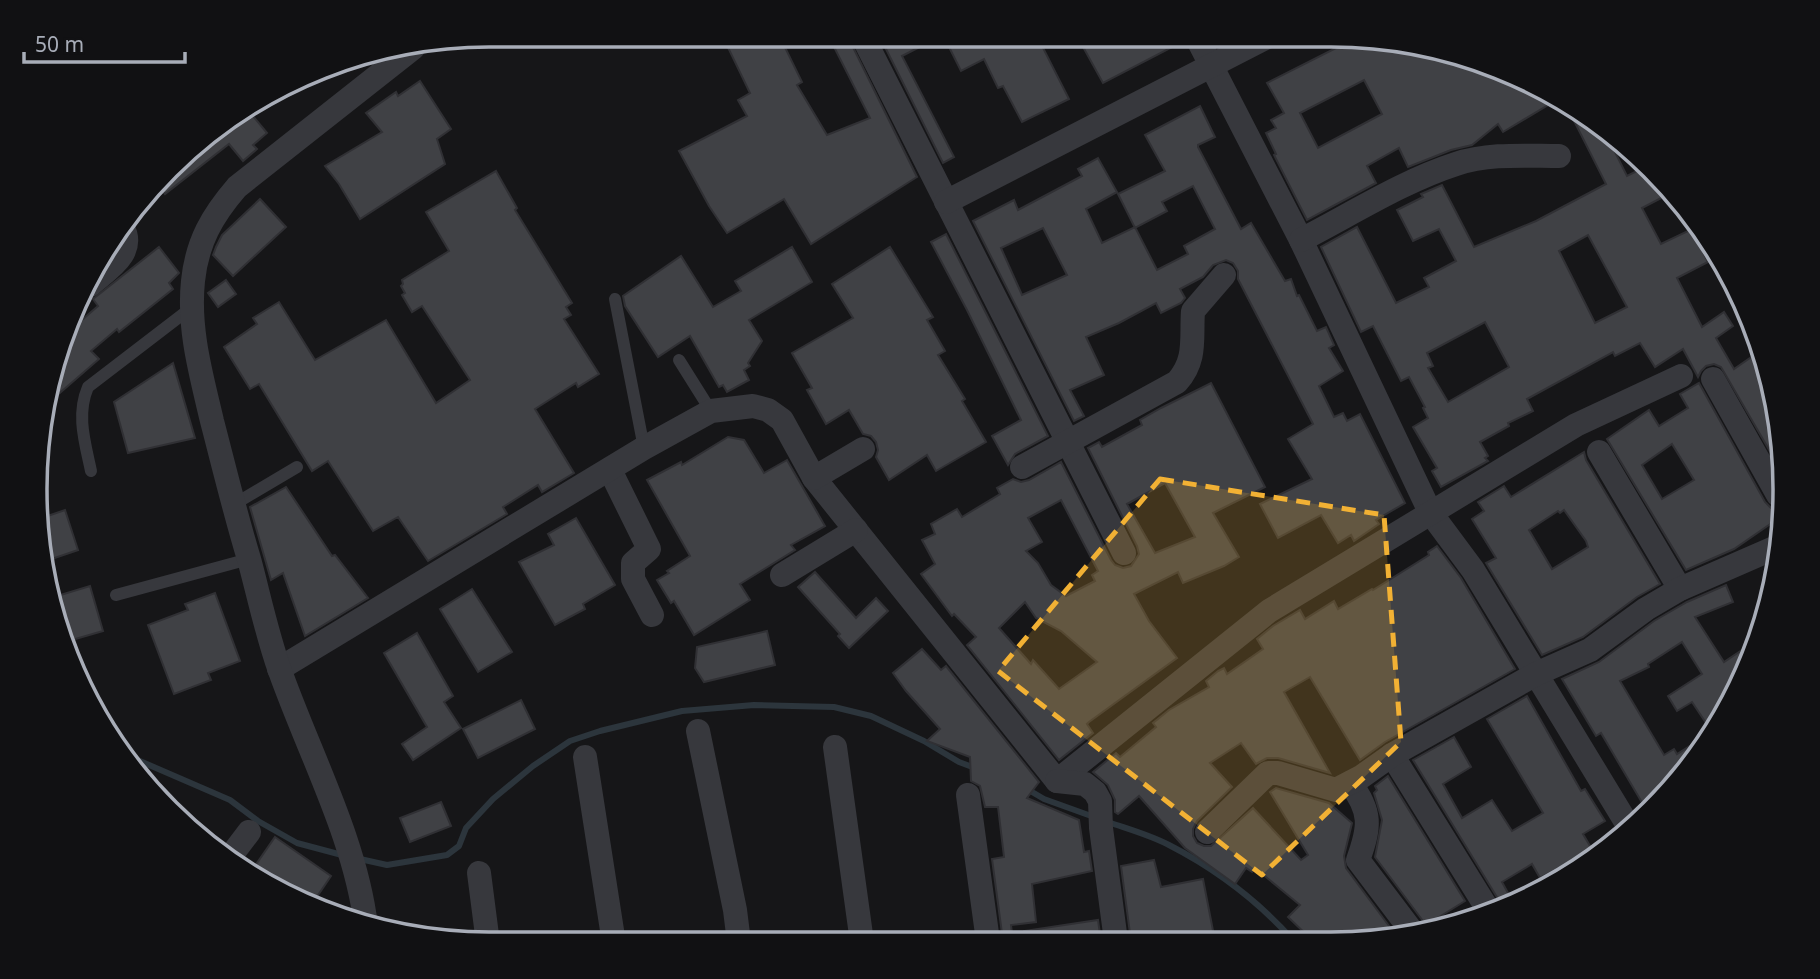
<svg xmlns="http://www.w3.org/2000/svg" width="1820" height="979" font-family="'Noto Sans',sans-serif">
	<rect width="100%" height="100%" fill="#161618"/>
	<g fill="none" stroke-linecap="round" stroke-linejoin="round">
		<g stroke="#2c353c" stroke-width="6">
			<path d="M126 755 230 800 258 821 297 843 342 855"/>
			<path d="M1027 789 1044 799 1094 817"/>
			<path d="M1108 822C1128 829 1150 835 1169 845 1216 869 1258 901 1293 940"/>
			<path d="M360 859 387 865 447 855 459 846 466 828 493 799 533 766 570 741 600 731 682 711 754 705 834 707 871 716 924 741 959 762 975 768"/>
		</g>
	</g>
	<g fill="#404145" stroke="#303034" stroke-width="2" fill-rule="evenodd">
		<path d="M722 35H779L802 82 797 85 827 135 870 118 828 35H847L917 177 811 244 784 199 727 233 709 206 679 151 747 116 738 100 750 93Z"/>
		<path d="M879 35H943L902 56 954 157 943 163Z"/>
		<path d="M943 35 1037 36 1069 99 1022 122 1003 86 998 88 984 59 961 71Z"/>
		<path d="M1077 36H1181L1182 42 1103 83Z"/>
		<path d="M1343 36H1360L1449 51 1560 98 1503 132 1498 124 1472 145 1451 150 1408 167 1399 148 1367 166 1376 183 1307 220 1274 155 1276 154 1266 133 1276 128 1271 120 1284 113 1267 83 1346 43ZM1364 80 1382 114 1318 148 1300 113Z"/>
		<path d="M420 81 451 129 437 139 445 164 360 219 339 184 325 166 382 132 366 113 396 92 398 96Z"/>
		<path d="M1564 101 1610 142 1627 176 1641 169 1669 194 1642 208 1661 244 1692 229 1708 262 1677 278 1702 327 1724 312 1733 326 1716 338 1734 369 1760 351 1769 371 1775 460 1721 367 1714 364 1706 366 1701 371 1698 377 1683 349 1655 367 1640 343 1615 356 1613 352 1527 399 1533 411 1508 423 1509 426 1480 442 1488 456 1485 458 1488 461 1441 487 1432 471 1437 468 1413 427 1428 418 1423 408 1425 407 1409 377 1401 381 1373 326 1361 332 1321 247 1357 227 1396 303 1429 287 1424 278 1456 261 1439 229 1413 241 1397 210 1423 197 1421 194 1442 185 1474 247 1536 221 1606 184ZM1588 235 1627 307 1595 323 1559 251ZM1485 322 1509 367 1448 402 1428 368 1433 366 1427 353Z"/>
		<path d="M1200 106 1215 137 1198 145V147L1241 229 1251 223 1285 281 1291 279 1297 296 1299 295 1317 331 1326 327 1334 345 1329 348 1343 371 1319 386 1334 417 1343 413 1347 421 1360 414 1405 503 1376 520 1379 524 1354 541 1351 535 1338 543 1321 515 1278 538 1260 504 1312 479 1288 439 1313 424 1238 279V271L1233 263 1226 260 1213 265 1203 277 1180 289 1185 298 1181 303 1161 313 1156 303 1119 323 1086 337 1104 375 1070 390 1084 416 1074 421 973 221 1014 200 1018 210 1082 176 1078 169 1098 158 1117 192 1086 209 1102 243 1135 227 1157 270 1188 254 1184 246 1215 229 1193 186 1162 202 1167 211 1135 228 1118 194 1165 171 1145 135ZM1043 228 1067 275 1022 295 1001 248Z"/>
		<path d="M248 110 267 133 253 145 257 149 243 161 229 144 165 194 159 187 213 129Z"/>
		<path d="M496 171 517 208 515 210 572 303 566 307 571 315 564 319 599 374 578 387 576 383 535 409 574 473 542 492 538 485 503 507 507 514 428 561 398 517 373 531 328 461 312 471 259 384 250 389 224 347 257 324 253 318 279 302 315 360 386 320 436 403 470 380 422 306 412 312 402 295 405 293 401 286 403 284 402 280 449 251 426 212Z"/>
		<path d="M260 199 286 227 233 276 213 255 216 247 222 235Z"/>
		<path d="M946 234 1048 436 1015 454 1008 465 992 436 1021 420 967 310 931 242Z"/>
		<path d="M159 247 179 273 169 283 173 289 119 332 117 329 91 351 99 359 47 404 50 372 68 332 98 306 93 299Z"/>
		<path d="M792 247 812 282 749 320 762 341 748 363 750 366 744 370 749 380 727 392 723 385 719 387 690 336 658 357 625 306 623 296 681 256 713 307 741 291 735 281Z"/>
		<path d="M890 247 933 317 927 320 945 351 938 355 965 399 962 401 986 442 936 471 927 455 889 480 876 457 878 450 876 442 871 436 863 434 849 410 826 424 807 390 812 388 792 353 853 318 832 284Z"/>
		<path d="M226 280 236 294 218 307 208 293Z"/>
		<path d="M173 363 195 438 128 453 114 402Z"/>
		<path d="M1211 383 1265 487 1213 513 1239 557 1224 566 1183 583 1178 572 1134 594 1149 621 1177 658 1089 722 1087 724 1093 733 1059 760 967 645 976 637 954 614 952 616 921 574 935 564 922 540 935 534 931 524 957 509 962 517 1000 494 997 488 1013 479 1021 482 1029 480 1061 462 1111 560 1115 565 1123 568 1131 566 1139 554 1137 546 1088 448 1099 442 1102 447 1142 425 1140 420 1161 408ZM1165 483 1195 537 1155 553 1127 504ZM1061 500 1098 571 1092 575 1095 581 1066 596 1051 585 1038 563 1026 551 1042 542 1028 518ZM1025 602 1036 618 1061 631 1097 662 1059 689 1033 660 1031 664 999 628Z"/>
		<path d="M1699 383 1765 502 1771 508 1779 510V518L1734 549 1686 570 1607 439 1649 410 1659 426 1688 408 1680 394ZM1672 444 1694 480 1662 499 1642 465Z"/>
		<path d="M728 437 744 440 764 473 787 460 825 526 791 545 795 550 740 584 750 600 694 635 674 601 671 603 657 580 669 573 667 571 690 556 647 480 681 462 682 465Z"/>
		<path d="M1584 452 1586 460 1660 584 1637 597 1583 637 1542 655 1486 563 1496 558 1472 519 1484 511 1478 502 1504 486 1511 497ZM1564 510 1586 541 1588 547 1552 569 1529 530 1558 511 1560 513Z"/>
		<path d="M286 487 332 556 335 555 368 598 305 636 283 573 271 580 250 507Z"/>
		<path d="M65 510 78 550 46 561 36 520Z"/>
		<path d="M576 518 615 585 583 604 585 609 555 625 519 562 554 545 548 534Z"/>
		<path d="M1437 546 1461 578 1515 669 1385 742 1360 760 1310 677 1284 692 1330 773 1278 758H1267L1256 764 1241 743 1210 763 1232 787 1197 821 1193 829V836L1197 843 1204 846H1211L1253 808 1301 860 1308 855 1270 792 1276 788 1329 803 1352 823 1344 856 1346 868 1398 938 1389 940H1312L1288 917 1300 905 1255 868 1252 872 1246 868 1235 884 1185 848 1139 796 1118 814 1115 812V800L1108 785 1093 772 1116 753 1120 757 1156 727 1153 723 1169 710 1209 687 1206 681 1218 671 1224 668 1227 674 1263 649 1257 639 1273 626 1300 610 1305 619 1334 601 1338 609 1372 589 1373 590 1429 555 1428 552Z"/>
		<path d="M815 572 856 618 876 598 888 611 849 648 838 636 840 634 798 587Z"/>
		<path d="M1726 585 1733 602 1695 617 1724 662 1748 646 1724 716 1672 789 1647 811 1601 733 1596 736 1562 679 1599 662 1654 621 1687 602ZM1682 642 1702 674 1668 696 1677 711 1692 702 1712 732 1677 754 1674 749 1664 755 1620 681 1649 667 1648 664Z"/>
		<path d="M90 586 103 631 65 642 54 597Z"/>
		<path d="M472 589 512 652 478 672 440 609Z"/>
		<path d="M215 593 240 661 208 673 211 680 174 694 148 625 188 610 185 604Z"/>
		<path d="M767 631 775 665 704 682 695 668 697 647Z"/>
		<path d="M417 633 453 696 444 702 461 728 413 760 402 744 427 727 384 653Z"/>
		<path d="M922 649 941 670 946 666 1039 782 1027 798 1079 820 1084 852 1089 851 1092 871 1032 884 1036 922 1011 925 1013 941H1003L992 859 1004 857 998 807H985L980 786 971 781 970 757 927 741 940 729 906 691 893 673Z"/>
		<path d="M1527 696 1581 791 1585 789 1605 821 1583 834 1596 856 1583 868 1575 871 1570 862 1540 878 1532 864 1502 882 1513 902 1503 907 1413 760 1454 737 1471 767 1443 784 1462 818 1492 800 1512 831 1543 813 1487 719Z"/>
		<path d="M521 700 535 729 478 758 463 729Z"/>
		<path d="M1388 776 1465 901 1426 925 1375 857 1382 820 1374 793 1377 790 1375 786Z"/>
		<path d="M441 802 451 826 410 842 400 818Z"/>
		<path d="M275 837 331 876 312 904 263 883 250 873Z"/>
		<path d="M1154 860 1161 887 1203 879 1215 941H1131L1121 866Z"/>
		<path d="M1098 920 1101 941H1025L1024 931Z"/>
	</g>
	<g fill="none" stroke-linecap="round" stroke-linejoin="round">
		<g stroke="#37383d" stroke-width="12">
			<path d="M615 299 644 448"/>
			<path d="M679 360 711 411"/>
			<path d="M91 471C85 442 76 415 88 387L191 308"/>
			<path d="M233 505 297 467"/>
			<path d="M116 595 249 559"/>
		</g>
		<g stroke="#37383d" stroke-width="24">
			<path d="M862 35 1124 553"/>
			<path d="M1196 36 1301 240 1430 512 1473 570 1629 827"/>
			<path d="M946 202 1269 36"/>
			<path d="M1301 240C1350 215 1403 181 1456 164 1489 153 1525 156 1559 156"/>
			<path d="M90 285C108 269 137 253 122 226"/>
			<path d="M1713 379 1778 495"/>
			<path d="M1599 452 1680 589"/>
			<path d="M1022 467 1177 382C1197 360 1191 338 1193 311L1224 275"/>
			<path d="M610 470 649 549 633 563V579L652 615"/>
			<path d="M814 478 1057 781 1269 611 1576 425 1681 376"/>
			<path d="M782 575 856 530"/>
			<path d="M279 669 644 448 711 411 753 406 768 410 782 420 814 478 863 449"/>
			<path d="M698 731 735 910 739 942"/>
			<path d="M835 747 862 942"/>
			<path d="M1392 755 1490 913"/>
			<path d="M585 757 614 943"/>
			<path d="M1057 781 1085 784 1095 792 1100 801 1101 828 1116 941"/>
			<path d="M1350 783C1372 812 1370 827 1358 860L1414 934"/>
			<path d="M968 795 988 941"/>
			<path d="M1207 832 1268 773H1278L1336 790 1361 777 1392 755 1536 674 1590 650 1646 609 1680 589 1781 545"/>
			<path d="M230 857 249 832"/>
			<path d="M479 873 488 943"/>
			<path d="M366 926C356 840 309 753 280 671 267 635 259 596 249 559 235 513 224 467 212 421 201 374 188 329 193 281 197 242 212 216 237 187L413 48"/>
		</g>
	</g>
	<path fill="#f2b134" fill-opacity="0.2" stroke="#f2b134" stroke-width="5" stroke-dasharray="14 9" stroke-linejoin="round" d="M1160 479 1384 515 1401 742 1262 875 998 671Z"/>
	<path d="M0 0H1820V979H0ZM489 47H1331A442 442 0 0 1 1773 489V490A442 442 0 0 1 1331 932H489A442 442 0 0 1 47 490V489A442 442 0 0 1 489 47Z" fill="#111113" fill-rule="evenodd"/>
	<path fill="none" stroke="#a8adb8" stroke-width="3.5" d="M489 47H1331A442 442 0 0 1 1773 489V490A442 442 0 0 1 1331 932H489A442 442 0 0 1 47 490V489A442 442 0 0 1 489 47Z"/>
	<path d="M24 52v10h161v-10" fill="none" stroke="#a8adb8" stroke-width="3.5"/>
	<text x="35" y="52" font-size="21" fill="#a8adb8" stroke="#111113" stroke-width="5" paint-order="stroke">50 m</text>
</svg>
